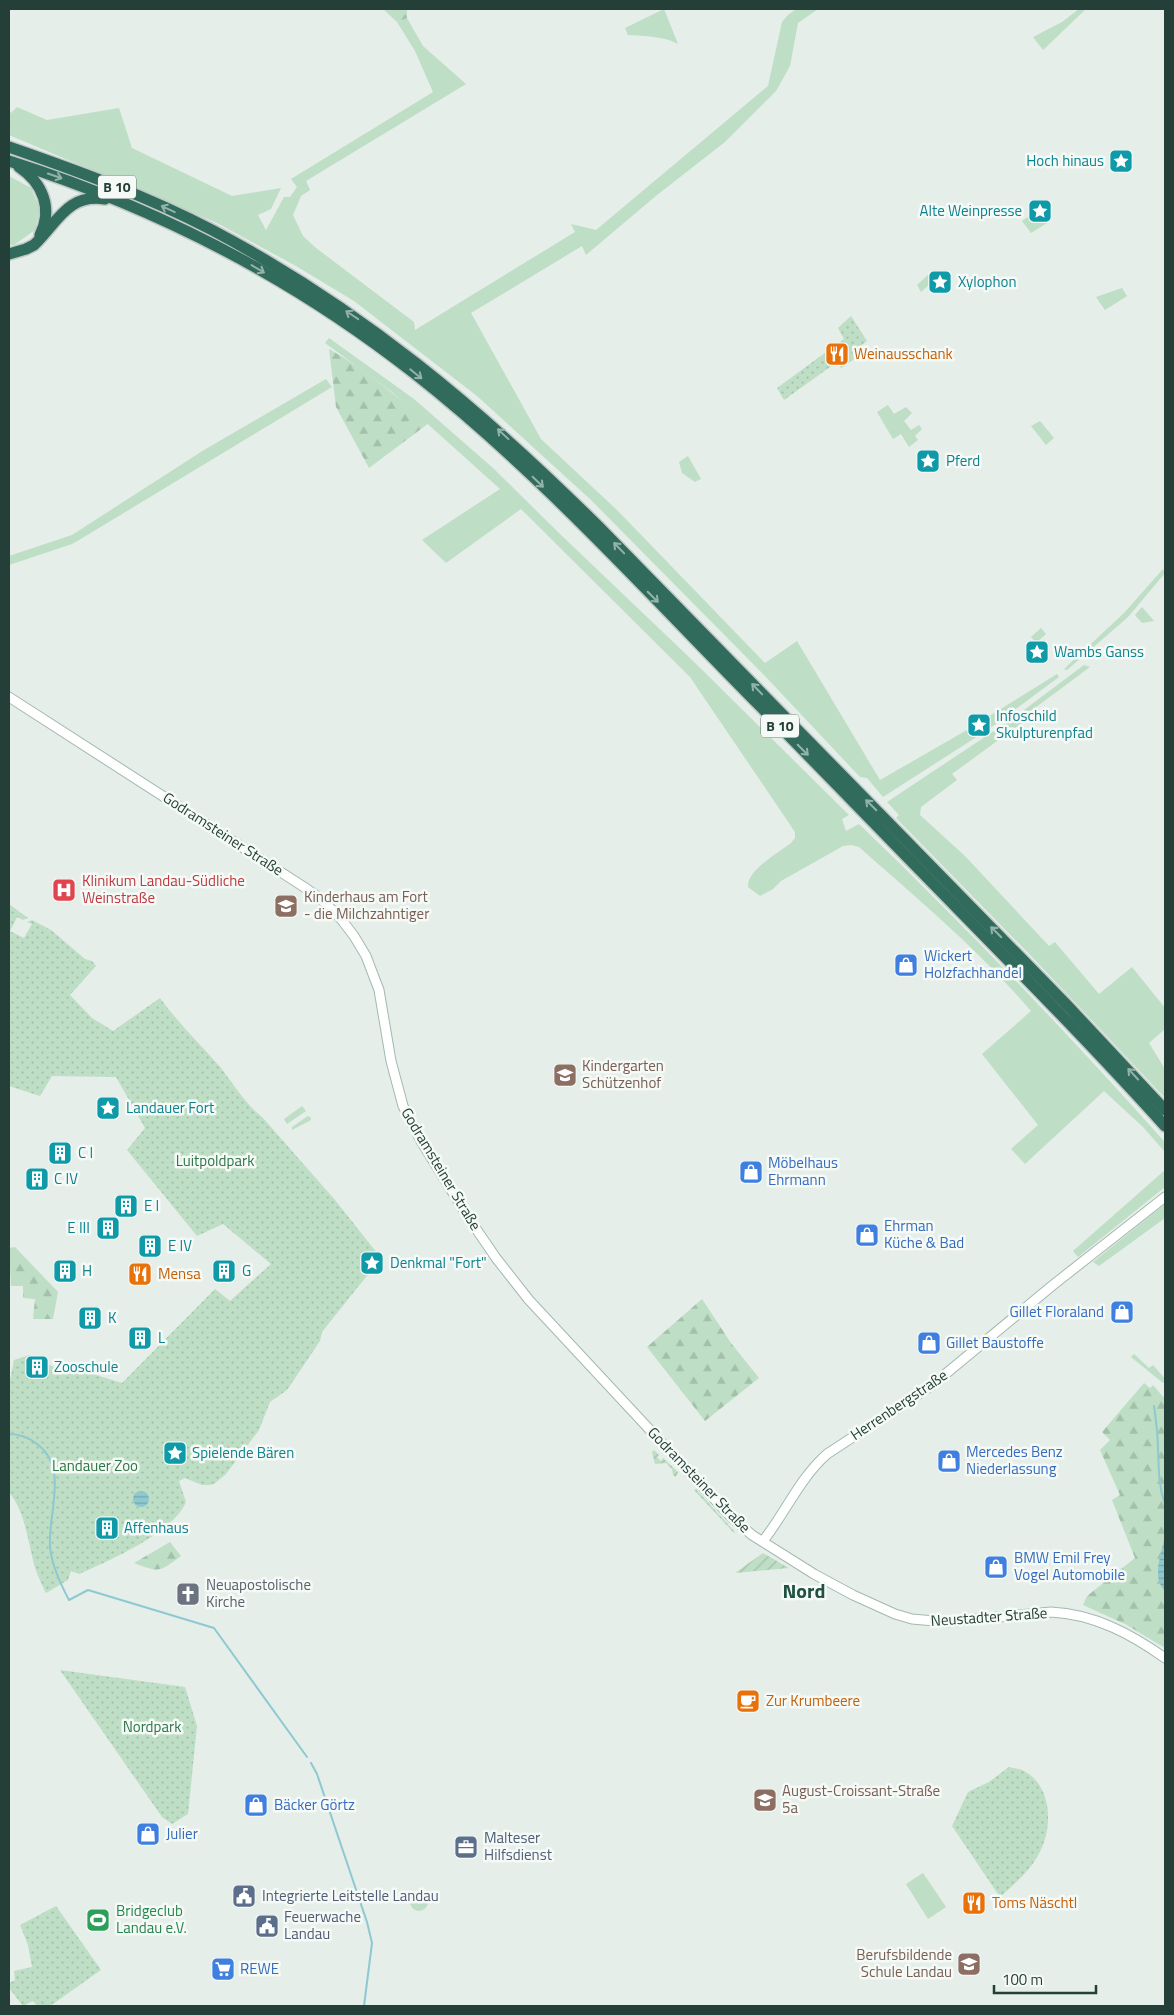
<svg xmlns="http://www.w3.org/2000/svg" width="1174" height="2015" font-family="'Titillium Web',sans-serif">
	<defs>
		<pattern id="forest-firs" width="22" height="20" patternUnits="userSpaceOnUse" patternTransform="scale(1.25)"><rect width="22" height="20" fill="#bedec5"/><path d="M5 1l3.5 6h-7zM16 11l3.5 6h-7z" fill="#a3c0aa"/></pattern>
		<pattern id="park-dots" width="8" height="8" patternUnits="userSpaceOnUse" patternTransform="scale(1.25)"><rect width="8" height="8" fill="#bedec5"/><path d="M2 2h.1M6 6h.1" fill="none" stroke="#a3c0aa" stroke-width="1.8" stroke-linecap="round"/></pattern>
		<pattern id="garden-furrows" width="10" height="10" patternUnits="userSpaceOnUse" patternTransform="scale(1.25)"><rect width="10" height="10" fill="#bedec5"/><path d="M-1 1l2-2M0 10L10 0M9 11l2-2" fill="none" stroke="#a3c0aa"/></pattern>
		<pattern id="water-rules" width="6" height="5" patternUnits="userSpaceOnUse" patternTransform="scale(1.25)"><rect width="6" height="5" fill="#8ec9d1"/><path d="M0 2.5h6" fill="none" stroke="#74a5aa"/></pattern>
	</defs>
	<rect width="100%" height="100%" fill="#e5eee9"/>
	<g fill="#bedec5">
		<path d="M664 9 678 44C663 36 645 36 628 35L625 28Z"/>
		<path d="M796 9H818L798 23 790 66 776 91 725 142 657 195 586 255 582 246 471 313 541 439 617 510 765 663 797 641 880 780 967 730 1057 674 1059 677 986 731 981 732 978 736 883 797 867 778 860 777 765 676 591 500 477 396 354 301 296 266 217 223 9 135V109L11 113 17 107 47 120 119 108 132 148 232 196 281 188 271 209 258 215 266 230 284 197H290L297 187 291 179 433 92 415 51 397 22 407 18 423 46 466 84 306 181 310 190 301 196 293 215 303 236 316 248 414 322 415 330 575 232 571 224 596 230 768 86 782 22 788 15Z"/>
		<path d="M1079 9H1086L1043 50 1033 37 1062 22Z"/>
		<path d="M1120 158H1126L1129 162 1117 169 1112 163Z"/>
		<path d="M9 176 31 188 40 209 35 230 14 245H9Z"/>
		<path d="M1048 204 1050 208 1047 223 1031 233 1022 221Z"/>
		<path d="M929 274H943L947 282 938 288 933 281 921 292 917 285Z"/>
		<path d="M1122 288 1127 296 1105 310 1096 297Z"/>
		<path d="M329 338 414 399 493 468 561 535 690 658 849 815 842 819 846 831 859 824C964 925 1066 1031 1163 1140L1165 1143V1152L1143 1127 1104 1091 1025 1164 1011 1149 1038 1125 982 1054 1031 1011C979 950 919 900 859 847L851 845 843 846 781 881 773 889 760 896 748 887C747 870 778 853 791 843L795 838V832L690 677 521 509 446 563 422 540 500 489 392 392 325 343Z"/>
		<path d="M326 379 332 387 79 540 72 544 9 565V556L72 535 204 450Z"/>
		<path d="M888 405 894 414 906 407 912 413 904 421 911 430 919 425 922 429 915 436 918 440 909 447 901 434 893 439 877 412Z"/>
		<path d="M1040 421 1054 438 1046 445 1031 426Z"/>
		<path d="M688 456 701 479 695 482 682 473 679 462Z"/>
		<path d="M1163 569 1165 573 1128 617 1067 670 1064 669 1124 613Z"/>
		<path d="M1142 607 1154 621 1142 623 1135 615Z"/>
		<path d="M1041 628 1046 634 1036 643 1031 637Z"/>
		<path d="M1084 665 1090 667 1024 716V710Z"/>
		<path d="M1015 717 1023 722 952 774 957 780 921 807 920 815 965 856 1049 946 1055 942 1099 994 1132 967 1165 1008V1029L1149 1043 1165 1069V1098L1034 959 896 818 899 815 887 802Z"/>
		<path d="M302 1106 306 1111 287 1124 284 1119Z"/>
		<path d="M308 1116 311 1118V1120L292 1130V1127Z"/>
		<path d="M1165 1170V1187L1078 1257 1073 1251Z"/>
		<path d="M1165 1204V1218L1099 1266 1093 1262Z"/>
		<path d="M1134 1354 1149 1368 1153 1365 1165 1379V1382L1163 1383 1131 1357Z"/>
		<path d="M923 1873 946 1907 928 1919 906 1884Z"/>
		<circle cx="419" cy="1902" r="9"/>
	</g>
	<g fill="url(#forest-firs)">
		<path d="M383 9H407V18L397 22Z"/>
		<path d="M329 349C365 369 397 397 429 423L369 468 336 407Z"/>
		<path d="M15 1247 58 1292 53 1319H33L35 1299 23 1298V1286H11L9 1248Z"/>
		<path d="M702 1299 731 1343 759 1378 705 1421 647 1347Z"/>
		<path d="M1144 1383 1150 1388 1153 1385 1165 1399V1648L1125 1624 1083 1605 1087 1596 1135 1558 1112 1500 1120 1495 1100 1450 1110 1440 1102 1432Z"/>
		<path d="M170 1542 181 1556C159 1572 160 1573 134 1563Z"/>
	</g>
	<g fill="url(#park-dots)">
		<path d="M851 316 867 341 853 352 856 358 841 368 837 362 784 400 777 388 844 339 838 328Z"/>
		<path d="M9 904 28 918 23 920 17 917 10 931 24 938 32 924 27 922 32 920 51 930 85 959 92 961 96 966 70 995 92 1018 113 1031 160 998C178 1023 201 1045 221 1068 234 1085 246 1105 263 1118L335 1200 381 1258 322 1332 320 1341 287 1390 270 1402 259 1430 226 1474 214 1484 209 1485H202L185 1478 179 1481 186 1502C174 1532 109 1561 79 1574L71 1571 68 1580 46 1593C42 1585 39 1578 36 1571 29 1549 25 1508 9 1493V1385L14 1360 29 1355 56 1368 93 1374 122 1383 215 1289 230 1301 271 1264 223 1224 197 1236 127 1150 145 1128 116 1077 52 1076 40 1096 9 1086Z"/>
		<path d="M60 1670 185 1687 197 1726 188 1814 172 1824 162 1817Z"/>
		<path d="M1009 1767C1014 1768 1020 1769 1024 1771 1054 1787 1053 1832 1037 1857 1028 1873 1013 1885 1000 1897L952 1826 968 1792 989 1782Z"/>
		<path d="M56 1906 101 1970 50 2006H37L33 2001 23 2006 9 1988V1983L15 1980 14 1971 32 1967 28 1945 20 1925Z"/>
	</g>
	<g fill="url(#garden-furrows)">
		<path d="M929 455 934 462 923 470 918 463Z"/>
		<path d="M654 1450 659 1455 657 1457 661 1461 663 1458 678 1472 676 1477 673 1475 672 1469 666 1463 655 1464 652 1452Z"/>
		<path d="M696 1489 735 1532 734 1533 694 1490Z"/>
		<path d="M763 1553 789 1568 735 1573Z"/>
	</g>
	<g fill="url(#water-rules)">
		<circle cx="141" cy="1499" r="8"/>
		<path d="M1165 1535V1591C1151 1577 1162 1553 1165 1535Z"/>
	</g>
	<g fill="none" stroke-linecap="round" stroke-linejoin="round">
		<g stroke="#8ec9d1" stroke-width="2">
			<path d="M1154 1406C1156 1420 1158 1435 1158 1449 1159 1468 1158 1485 1165 1504"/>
			<path d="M9 1434C20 1434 28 1437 37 1444 69 1468 48 1512 50 1546 51 1562 61 1585 69 1600L88 1590 214 1628 307 1757"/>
			<path d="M311 1763 317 1774 367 1922 372 1943 364 2006"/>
		</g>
		<g stroke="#a3b9b0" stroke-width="11">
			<g id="secondary">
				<path d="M9 697 304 887 321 899 341 919 354 936 366 956 379 990 391 1061 403 1106 421 1141 468 1217 496 1258 529 1300 731 1517 752 1535 814 1574 853 1595 895 1614 912 1619 946 1622 1051 1612C1094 1614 1131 1634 1165 1658"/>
				<path d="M763 1541C786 1512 799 1479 827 1454L931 1386 1053 1285 1165 1197"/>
			</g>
		</g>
		<g stroke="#c2c9c7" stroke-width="14">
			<g id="highway">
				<path d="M9 147C78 171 147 196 212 230 361 309 479 408 598 526L1065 1003 1165 1110"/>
				<path d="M9 161C155 207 293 278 414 373 540 472 648 593 761 707 811 758 861 810 911 861 996 948 1083 1035 1165 1126"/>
				<path d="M19 167C43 183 53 209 40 235"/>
				<path d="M9 254 26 249 34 245C57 223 68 193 105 199"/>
			</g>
		</g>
		<use href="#secondary" stroke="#fff" stroke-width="9"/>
		<use href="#highway" stroke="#306b5c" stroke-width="11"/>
	</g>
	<defs><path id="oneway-shaft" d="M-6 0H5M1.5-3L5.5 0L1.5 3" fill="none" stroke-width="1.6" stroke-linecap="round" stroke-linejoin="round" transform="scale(1.25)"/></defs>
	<g stroke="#92b2aa">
		<use href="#oneway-shaft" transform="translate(55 176) rotate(19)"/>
		<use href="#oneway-shaft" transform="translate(168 209) rotate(-155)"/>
		<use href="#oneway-shaft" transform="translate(258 269) rotate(31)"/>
		<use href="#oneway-shaft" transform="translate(352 315) rotate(-146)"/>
		<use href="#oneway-shaft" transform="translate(416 374) rotate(39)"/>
		<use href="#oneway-shaft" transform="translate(503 434) rotate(-137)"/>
		<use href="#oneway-shaft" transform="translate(538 482) rotate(44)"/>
		<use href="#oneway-shaft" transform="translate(619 548) rotate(-134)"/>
		<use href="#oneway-shaft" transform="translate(653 597) rotate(45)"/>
		<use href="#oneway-shaft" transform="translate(757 689) rotate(-134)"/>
		<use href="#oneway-shaft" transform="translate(803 750) rotate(45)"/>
		<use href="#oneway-shaft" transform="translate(871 805) rotate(-135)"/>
		<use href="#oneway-shaft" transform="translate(996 932) rotate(-135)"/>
		<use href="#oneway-shaft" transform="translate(1133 1074) rotate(-133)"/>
	</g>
	<defs>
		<g id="sight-square" transform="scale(1.25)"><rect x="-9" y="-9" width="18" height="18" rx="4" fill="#0f9aa8" stroke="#f5faf7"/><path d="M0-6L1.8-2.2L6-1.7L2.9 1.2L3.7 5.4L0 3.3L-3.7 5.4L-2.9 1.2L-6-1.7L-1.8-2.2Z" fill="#fff"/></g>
		<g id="restaurant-square" transform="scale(1.25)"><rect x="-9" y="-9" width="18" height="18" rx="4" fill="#e8710a" stroke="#f5faf7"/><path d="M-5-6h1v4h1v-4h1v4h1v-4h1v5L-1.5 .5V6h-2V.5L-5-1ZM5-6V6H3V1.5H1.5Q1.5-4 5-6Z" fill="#fff"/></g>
		<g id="hospital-square" transform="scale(1.25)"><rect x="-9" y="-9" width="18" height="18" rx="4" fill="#e0444e" stroke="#f5faf7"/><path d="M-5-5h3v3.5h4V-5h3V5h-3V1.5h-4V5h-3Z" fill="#fff"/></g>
		<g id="school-square" transform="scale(1.25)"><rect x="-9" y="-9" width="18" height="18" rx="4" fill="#8d6e63" stroke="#f5faf7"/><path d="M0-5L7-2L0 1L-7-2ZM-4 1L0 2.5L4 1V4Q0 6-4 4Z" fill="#fff"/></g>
		<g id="shop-square" transform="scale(1.25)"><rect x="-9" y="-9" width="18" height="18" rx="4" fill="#3f7fe0" stroke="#f5faf7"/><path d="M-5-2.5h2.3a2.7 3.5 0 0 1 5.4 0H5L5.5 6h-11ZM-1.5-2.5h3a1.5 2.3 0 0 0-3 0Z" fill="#fff"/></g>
		<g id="building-square" transform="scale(1.25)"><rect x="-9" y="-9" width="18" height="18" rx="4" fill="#0f9aa8" stroke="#f5faf7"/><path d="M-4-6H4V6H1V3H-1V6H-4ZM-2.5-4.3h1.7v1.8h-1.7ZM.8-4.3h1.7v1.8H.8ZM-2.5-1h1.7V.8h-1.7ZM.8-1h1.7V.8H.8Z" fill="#fff"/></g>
		<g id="church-square" transform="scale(1.25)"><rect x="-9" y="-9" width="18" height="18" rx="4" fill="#6b7280" stroke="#f5faf7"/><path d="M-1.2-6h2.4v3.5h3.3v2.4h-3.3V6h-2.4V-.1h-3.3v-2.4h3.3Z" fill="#fff"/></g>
		<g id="cafe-square" transform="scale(1.25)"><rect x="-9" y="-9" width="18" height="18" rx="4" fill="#e8710a" stroke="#f5faf7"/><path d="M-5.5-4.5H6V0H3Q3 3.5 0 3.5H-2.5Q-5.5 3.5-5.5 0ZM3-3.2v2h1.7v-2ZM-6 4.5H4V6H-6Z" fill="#fff"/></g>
		<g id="university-square" transform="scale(1.25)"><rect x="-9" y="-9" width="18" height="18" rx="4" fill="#8d6e63" stroke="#f5faf7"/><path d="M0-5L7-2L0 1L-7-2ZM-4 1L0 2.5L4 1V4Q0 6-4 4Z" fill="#fff"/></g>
		<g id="office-square" transform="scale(1.25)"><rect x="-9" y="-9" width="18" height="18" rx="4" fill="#5c6f8a" stroke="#f5faf7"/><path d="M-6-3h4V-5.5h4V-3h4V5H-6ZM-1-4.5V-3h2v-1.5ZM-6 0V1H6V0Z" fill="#fff"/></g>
		<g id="civic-square" transform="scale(1.25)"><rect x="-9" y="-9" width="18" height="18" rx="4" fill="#5c6f8a" stroke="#f5faf7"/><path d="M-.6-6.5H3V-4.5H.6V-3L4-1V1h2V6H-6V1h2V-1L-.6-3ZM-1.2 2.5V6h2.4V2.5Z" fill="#fff"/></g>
		<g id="stadium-square" transform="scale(1.25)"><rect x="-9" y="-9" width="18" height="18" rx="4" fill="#2e9e5b" stroke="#f5faf7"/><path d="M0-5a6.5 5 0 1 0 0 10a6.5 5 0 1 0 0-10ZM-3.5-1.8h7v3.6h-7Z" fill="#fff"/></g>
		<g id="supermarket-square" transform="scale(1.25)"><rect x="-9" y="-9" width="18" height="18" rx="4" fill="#3f7fe0" stroke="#f5faf7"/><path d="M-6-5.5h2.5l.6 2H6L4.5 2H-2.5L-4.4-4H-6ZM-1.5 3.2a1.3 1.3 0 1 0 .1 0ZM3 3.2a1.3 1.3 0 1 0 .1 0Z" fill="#fff"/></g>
	</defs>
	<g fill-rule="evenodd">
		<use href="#sight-square" x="1121" y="161"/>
		<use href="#sight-square" x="1040" y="211"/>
		<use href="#sight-square" x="940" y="282"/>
		<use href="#restaurant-square" x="837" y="354"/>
		<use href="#sight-square" x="928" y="461"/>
		<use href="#sight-square" x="1037" y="652"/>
		<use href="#sight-square" x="979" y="725"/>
		<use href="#hospital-square" x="64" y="890"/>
		<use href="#school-square" x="286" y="906"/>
		<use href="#shop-square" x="906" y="965"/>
		<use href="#school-square" x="565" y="1075"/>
		<use href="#sight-square" x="108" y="1108"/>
		<use href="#building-square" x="60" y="1153"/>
		<use href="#shop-square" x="751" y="1172"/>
		<use href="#building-square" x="37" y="1179"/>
		<use href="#building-square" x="126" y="1206"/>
		<use href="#building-square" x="108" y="1228"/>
		<use href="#shop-square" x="867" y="1235"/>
		<use href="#building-square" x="150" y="1246"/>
		<use href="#sight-square" x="372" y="1263"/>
		<use href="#building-square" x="65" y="1271"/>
		<use href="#building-square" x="224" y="1271"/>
		<use href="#restaurant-square" x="140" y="1274"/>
		<use href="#shop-square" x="1122" y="1312"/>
		<use href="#building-square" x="90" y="1318"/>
		<use href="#building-square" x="140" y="1338"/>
		<use href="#shop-square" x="929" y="1343"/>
		<use href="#building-square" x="37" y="1367"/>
		<use href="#sight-square" x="175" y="1453"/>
		<use href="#shop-square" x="949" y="1461"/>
		<use href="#building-square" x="107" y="1528"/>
		<use href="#shop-square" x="996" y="1567"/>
		<use href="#church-square" x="188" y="1594"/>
		<use href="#cafe-square" x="748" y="1701"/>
		<use href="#university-square" x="765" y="1800"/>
		<use href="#shop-square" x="256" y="1805"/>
		<use href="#shop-square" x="148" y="1834"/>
		<use href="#office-square" x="466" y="1847"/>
		<use href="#civic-square" x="244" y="1896"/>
		<use href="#restaurant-square" x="974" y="1903"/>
		<use href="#stadium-square" x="98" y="1920"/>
		<use href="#civic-square" x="267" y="1926"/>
		<use href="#school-square" x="969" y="1964"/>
		<use href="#supermarket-square" x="223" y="1969"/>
	</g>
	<g text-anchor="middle" stroke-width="5" stroke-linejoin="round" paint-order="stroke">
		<g fill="#f5faf7" stroke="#637771" stroke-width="1">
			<rect x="98" y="175.5" width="38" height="23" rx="4"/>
			<rect x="761" y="714.5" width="38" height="23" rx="4"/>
		</g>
		<g font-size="14" font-weight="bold" fill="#243f37">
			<text x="117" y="192">B 10</text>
			<text x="780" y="731">B 10</text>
		</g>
		<g font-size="15" fill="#0d838f" stroke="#f5faf7" text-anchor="start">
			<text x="1104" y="166" text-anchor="end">Hoch hinaus</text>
			<text x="1022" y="216" text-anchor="end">Alte Weinpresse</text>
			<text x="958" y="287">Xylophon</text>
			<text x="946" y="466">Pferd</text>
			<text x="1054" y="657">Wambs Ganss</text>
			<text x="996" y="721">Infoschild<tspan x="996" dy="17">Skulpturenpfad</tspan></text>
			<text x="126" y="1113">Landauer Fort</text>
			<text x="78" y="1158">C I</text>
			<text x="54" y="1184">C IV</text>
			<text x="144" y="1211">E I</text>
			<text x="90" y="1233" text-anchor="end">E III</text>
			<text x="168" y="1251">E IV</text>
			<text x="390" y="1268">Denkmal "Fort"</text>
			<text x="82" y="1276">H</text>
			<text x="242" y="1276">G</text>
			<text x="108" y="1323">K</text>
			<text x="158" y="1343">L</text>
			<text x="54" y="1372">Zooschule</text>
			<text x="192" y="1458">Spielende Bären</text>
			<text x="124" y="1533">Affenhaus</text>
		</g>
		<g font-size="15" fill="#c56008" stroke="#f5faf7" text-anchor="start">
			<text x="854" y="359">Weinausschank</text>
			<text x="158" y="1279">Mensa</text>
			<text x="766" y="1706">Zur Krumbeere</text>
			<text x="992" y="1908">Toms Näschtl</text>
		</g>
		<g font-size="15" fill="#243f37" stroke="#f5faf7">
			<text transform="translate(223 834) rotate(33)" y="5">Godramsteiner Straße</text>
			<text transform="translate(441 1169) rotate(59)" y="5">Godramsteiner Straße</text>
			<text transform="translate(899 1405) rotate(-34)" y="5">Herrenbergstraße</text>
			<text transform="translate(699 1480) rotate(46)" y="5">Godramsteiner Straße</text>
			<text transform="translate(989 1617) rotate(-4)" y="5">Neustadter Straße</text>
		</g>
		<g font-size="15" fill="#be3a42" stroke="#f5faf7" text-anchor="start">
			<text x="82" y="886">Klinikum Landau-Südliche<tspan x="82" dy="17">Weinstraße</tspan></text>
		</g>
		<g font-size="15" fill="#785e54" stroke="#f5faf7" text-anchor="start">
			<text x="304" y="902">Kinderhaus am Fort<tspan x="304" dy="17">- die Milchzahntiger</tspan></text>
			<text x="582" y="1071">Kindergarten<tspan x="582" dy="17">Schützenhof</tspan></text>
			<text x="782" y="1796">August-Croissant-Straße<tspan x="782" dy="17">5a</tspan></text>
			<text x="952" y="1960" text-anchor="end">Berufsbildende<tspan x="952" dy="17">Schule Landau</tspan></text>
		</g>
		<g font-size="15" fill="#366cbe" stroke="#f5faf7" text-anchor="start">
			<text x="924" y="961">Wickert<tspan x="924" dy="17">Holzfachhandel</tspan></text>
			<text x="768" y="1168">Möbelhaus<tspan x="768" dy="17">Ehrmann</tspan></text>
			<text x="884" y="1231">Ehrman<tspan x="884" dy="17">Küche &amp; Bad</tspan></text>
			<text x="1104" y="1317" text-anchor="end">Gillet Floraland</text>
			<text x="946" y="1348">Gillet Baustoffe</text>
			<text x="966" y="1457">Mercedes Benz<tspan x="966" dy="17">Niederlassung</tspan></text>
			<text x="1014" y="1563">BMW Emil Frey<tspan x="1014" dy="17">Vogel Automobile</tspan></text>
			<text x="274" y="1810">Bäcker Görtz</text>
			<text x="166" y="1839">Julier</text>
			<text x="240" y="1974">REWE</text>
		</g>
		<g font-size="15" fill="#2f7547" stroke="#f5faf7">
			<text x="215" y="1166">Luitpoldpark</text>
			<text x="95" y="1471">Landauer Zoo</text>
			<text x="152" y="1732">Nordpark</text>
		</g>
		<g font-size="15" fill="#5b616d" stroke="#f5faf7" text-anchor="start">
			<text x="206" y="1590">Neuapostolische<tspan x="206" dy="17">Kirche</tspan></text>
		</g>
		<g font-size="15" fill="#4e5e75" stroke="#f5faf7" text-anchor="start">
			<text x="484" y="1843">Malteser<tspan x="484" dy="17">Hilfsdienst</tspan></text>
			<text x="262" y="1901">Integrierte Leitstelle Landau</text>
			<text x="284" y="1922">Feuerwache<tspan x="284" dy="17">Landau</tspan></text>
		</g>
		<g font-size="15" fill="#27864d" stroke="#f5faf7" text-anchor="start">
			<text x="116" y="1916">Bridgeclub<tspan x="116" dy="17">Landau e.V.</tspan></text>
		</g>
		<g font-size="20" font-weight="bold" fill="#205143" stroke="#f5faf7">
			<text x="804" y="1598">Nord</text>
		</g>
	</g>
	<rect width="1174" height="2015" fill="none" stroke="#243f37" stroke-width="20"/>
	<path d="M994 1985v8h102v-8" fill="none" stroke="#243f37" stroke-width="2.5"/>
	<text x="1002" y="1985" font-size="15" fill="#243f37" stroke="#f5faf7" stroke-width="4" paint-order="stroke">100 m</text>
</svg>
